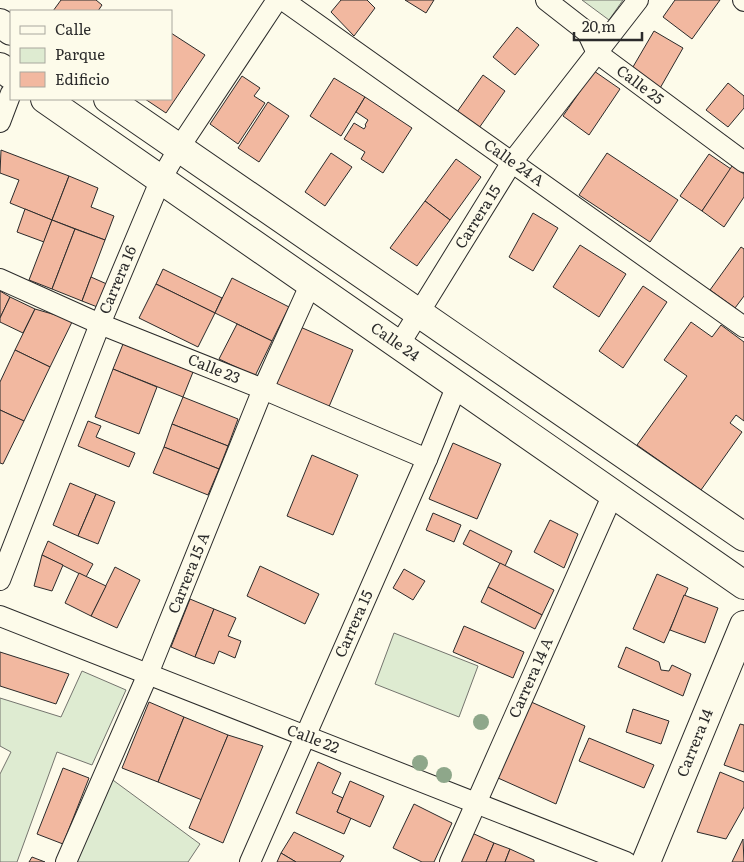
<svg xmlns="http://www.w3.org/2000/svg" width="744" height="862" font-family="Literata,serif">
	<rect width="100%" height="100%" fill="#fdfbea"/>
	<g fill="#deebd1" stroke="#74746e">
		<path d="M582 0H623L609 20Z"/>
		<path d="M394 633 478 666 459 717 375 684Z"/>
		<path d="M82 671 126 690 92 765 57 752 17 862H0V774L11 752 0 746V698L61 717Z"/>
		<path d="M106 775 200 844 188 862H69Z"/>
	</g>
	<g fill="#f2b8a0" stroke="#2b2b2b">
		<path d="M61 0H96L102 5 98 11H53Z"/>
		<path d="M341 0H367L375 8 354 36 331 12Z"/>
		<path d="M405 0H434L426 13Z"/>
		<path d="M675 0H720L692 39 663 17Z"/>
		<path d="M517 27 539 45 515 75 493 57Z"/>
		<path d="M654 31 683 48 659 90 630 72Z"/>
		<path d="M171 33 205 55 166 113 145 99H171Z"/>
		<path d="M594 71 620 89 589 135 563 116Z"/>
		<path d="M483 75 505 91 479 128 457 112Z"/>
		<path d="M242 76 260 88 254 96 265 103 238 144 210 124Z"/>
		<path d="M334 78 365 97 341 136 310 116Z"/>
		<path d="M728 83 744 96V108L728 127 706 110Z"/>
		<path d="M365 97 412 128 383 173 361 159 365 152 344 139 354 123 364 129 366 126 365 125 368 120 356 112Z"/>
		<path d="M268 102 289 116 259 162 238 148Z"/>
		<path d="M1 150 69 176 52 220 10 203 19 180 0 173Z"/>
		<path d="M331 153 352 167 325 206 305 192Z"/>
		<path d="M607 153 678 200 650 242 579 195Z"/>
		<path d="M709 154 731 169 702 211 680 196Z"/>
		<path d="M456 159 481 177 450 220 425 201Z"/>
		<path d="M732 166 744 174V197L724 227 702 211Z"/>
		<path d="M69 176 98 188 91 207 114 216 105 240 52 220Z"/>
		<path d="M425 201 450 220 417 266 390 248Z"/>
		<path d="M25 209 52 220 44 242 17 232Z"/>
		<path d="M533 213 558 228 533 271 509 257Z"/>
		<path d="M52 220 75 229 52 289 29 280Z"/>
		<path d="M75 229 105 240 82 301 52 289Z"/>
		<path d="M580 245 626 274 599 317 553 287Z"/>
		<path d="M741 247 744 249V296L735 308 710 290Z"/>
		<path d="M163 269 222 298 215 313 156 284Z"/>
		<path d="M91 277 109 285 100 308 82 301Z"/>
		<path d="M232 278 289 307 272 341 215 313Z"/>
		<path d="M156 284 215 313 198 347 139 318Z"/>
		<path d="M643 286 667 302 623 368 599 351Z"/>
		<path d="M0 291 10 297 0 318Z"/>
		<path d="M10 297 35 309 23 333 0 322V318Z"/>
		<path d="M35 309 73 320 50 367 15 350Z"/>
		<path d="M691 322 712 337 721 325 744 342V421L736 415 730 423 742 432 701 490 637 445 687 376 664 360Z"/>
		<path d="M237 324 272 341 255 376 219 359Z"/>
		<path d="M298 326 353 350 328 409 273 386Z"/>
		<path d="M123 344 193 372 183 397 113 369Z"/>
		<path d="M15 350 50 367 24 421 0 410V382Z"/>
		<path d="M113 369 157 387 139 434 95 417Z"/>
		<path d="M183 397 238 419 228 446 172 424Z"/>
		<path d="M0 410 24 421 3 464 0 463Z"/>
		<path d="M88 421 101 426 96 437 135 453 129 467 78 446Z"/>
		<path d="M172 424 228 446 219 469 164 447Z"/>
		<path d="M453 443 501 464 477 519 429 499Z"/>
		<path d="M164 447 219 469 208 495 153 473Z"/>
		<path d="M312 455 358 475 333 535 287 516Z"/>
		<path d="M70 483 96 494 78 536 53 525Z"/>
		<path d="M96 494 115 502 98 544 78 536Z"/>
		<path d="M433 513 461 525 454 542 426 530Z"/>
		<path d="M550 520 578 534 564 568 534 552Z"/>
		<path d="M470 530 512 551 505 566 463 544Z"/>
		<path d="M48 541 93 564 86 577 42 555Z"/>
		<path d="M42 555 63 565 52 591 34 586Z"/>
		<path d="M500 563 554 590 542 615 488 587Z"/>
		<path d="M260 566 319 594 305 624 247 596Z"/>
		<path d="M115 567 140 580 117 628 91 616Z"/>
		<path d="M404 569 425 581 413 600 393 588Z"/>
		<path d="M79 573 106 586 91 616 65 603Z"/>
		<path d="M657 574 688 588 664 643 633 629Z"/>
		<path d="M488 587 542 615 535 629 481 602Z"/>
		<path d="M684 595 718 608 705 643 670 630Z"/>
		<path d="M190 599 214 609 195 657 171 647Z"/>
		<path d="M214 609 236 618 228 636 241 641 235 658 219 651 214 664 195 657Z"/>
		<path d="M464 626 524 652 513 678 453 652Z"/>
		<path d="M626 647 659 662 661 670 669 671 672 665 691 674 683 696 618 667Z"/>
		<path d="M0 652 69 674 56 704 0 686Z"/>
		<path d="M529 701 585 726 556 804 498 778Z"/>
		<path d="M149 702 184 717 158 782 122 768Z"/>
		<path d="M633 709 669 721 661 744 626 732Z"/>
		<path d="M184 717 228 735 202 800 158 782Z"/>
		<path d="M740 724 744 725V772L724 765Z"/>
		<path d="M228 735 263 746 223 843 189 828Z"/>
		<path d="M589 738 654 765 644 788 579 761Z"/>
		<path d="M318 762 341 773 332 793 343 798 337 812 351 818 344 834 296 813Z"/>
		<path d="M63 768 89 778 63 844 37 834Z"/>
		<path d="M720 772 744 782V807L726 839 697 832Z"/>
		<path d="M350 781 384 796 370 827 337 812Z"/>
		<path d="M414 804 452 823 434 862H422L393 848Z"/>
		<path d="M294 832 344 856 340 862H296L281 853Z"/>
		<path d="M472 833 494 843 486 862H460Z"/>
		<path d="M743 839 744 862H732Z"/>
		<path d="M494 843 510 849 505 862H486Z"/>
		<path d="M510 849 534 860V862H505Z"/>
		<path d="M281 853 296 862H277Z"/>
		<path d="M32 857 45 862H29Z"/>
	</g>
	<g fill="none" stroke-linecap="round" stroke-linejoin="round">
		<g stroke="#2b2b2b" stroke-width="22">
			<g id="street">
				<path d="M283 0 744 327"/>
				<path d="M546 0 587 32 597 53 744 162"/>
				<path d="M743 0 744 1"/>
				<path d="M0 122 11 93"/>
				<path d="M0 279 100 324 263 389 427 459"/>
				<path d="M399 345 512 162 638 0"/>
				<path d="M0 580 100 324 161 179 179 148 277 0"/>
				<path d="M0 616 626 862"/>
				<path d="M66 862 148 674 263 389 311 283"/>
				<path d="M250 862 427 459 457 385"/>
				<path d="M450 862 613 494"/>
			</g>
		</g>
		<g stroke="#2b2b2b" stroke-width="30">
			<g id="secondary">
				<path d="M0 23 11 31"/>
				<path d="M0 67 11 75"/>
				<path d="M45 99 744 585"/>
				<path d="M108 99 744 537"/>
				<path d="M646 862 744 625"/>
			</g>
		</g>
		<use href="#street" stroke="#fdfbea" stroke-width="20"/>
		<use href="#secondary" stroke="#fdfbea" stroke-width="28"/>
	</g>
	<g fill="#8ea78a">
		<circle cx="481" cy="722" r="8"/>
		<circle cx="420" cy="763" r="8"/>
		<circle cx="444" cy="775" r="8"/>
	</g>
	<g text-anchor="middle" stroke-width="4" stroke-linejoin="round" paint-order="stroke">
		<g font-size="15" fill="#2b2b2b" stroke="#fdfbea">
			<text transform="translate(640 85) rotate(37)" y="5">Calle 25</text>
			<text transform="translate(514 163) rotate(35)" y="5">Calle 24 A</text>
			<text transform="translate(478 217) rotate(-58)" y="5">Carrera 15</text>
			<text transform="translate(118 280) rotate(-67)" y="5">Carrera 16</text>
			<text transform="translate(395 342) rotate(35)" y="5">Calle 24</text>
			<text transform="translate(214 369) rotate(22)" y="5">Calle 23</text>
			<text transform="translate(189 573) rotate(-68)" y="5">Carrera 15 A</text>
			<text transform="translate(354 624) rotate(-66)" y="5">Carrera 15</text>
			<text transform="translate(531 678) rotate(-66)" y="5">Carrera 14 A</text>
			<text transform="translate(313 739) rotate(21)" y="5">Calle 22</text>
			<text transform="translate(695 743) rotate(-68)" y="5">Carrera 14</text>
		</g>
	</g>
	<rect x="10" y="10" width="162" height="90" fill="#fdfbea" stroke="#a9a89e"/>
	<rect x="20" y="26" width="25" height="8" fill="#fdfbea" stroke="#a9a89e"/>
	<text x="55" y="35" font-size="15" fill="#2b2b2b">Calle</text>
	<rect x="20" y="48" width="25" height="15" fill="#deebd1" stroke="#a9a89e"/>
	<text x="55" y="60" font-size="15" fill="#2b2b2b">Parque</text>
	<rect x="20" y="72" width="25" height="15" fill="#f2b8a0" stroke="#a9a89e"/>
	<text x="55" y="85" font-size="15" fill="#2b2b2b">Edificio</text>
	<path d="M574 32v8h68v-8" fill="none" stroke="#2b2b2b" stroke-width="2.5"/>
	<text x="582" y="32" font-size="15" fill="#2b2b2b" stroke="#fdfbea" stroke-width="4" paint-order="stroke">20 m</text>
</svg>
